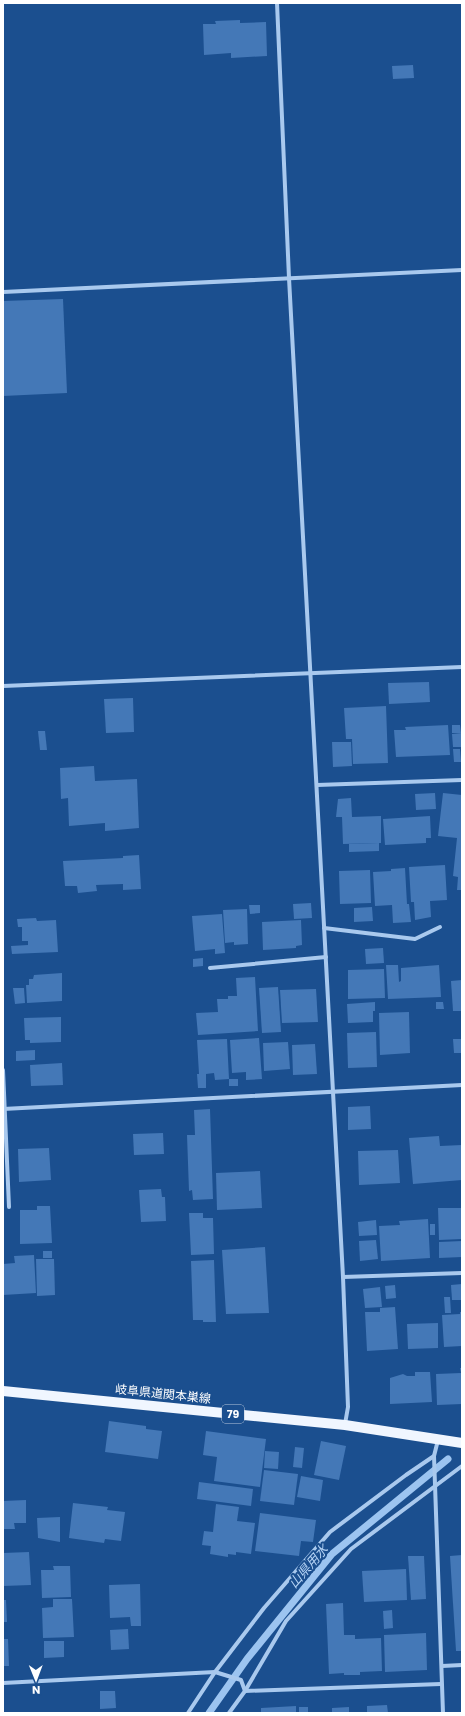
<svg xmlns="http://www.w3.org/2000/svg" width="465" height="1716" font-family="Poppins,'Noto Sans JP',sans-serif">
	<rect width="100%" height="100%" fill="#1b4f8f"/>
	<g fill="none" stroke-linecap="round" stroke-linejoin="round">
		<path stroke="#9cc4f0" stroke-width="7" d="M209 1713 247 1659 332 1554 448 1459"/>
	</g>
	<g fill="#4478b7">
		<path d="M240 20V23L266 22 267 56 231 58V53L204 55 203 24H216L215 21Z"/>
		<path d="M413 65 414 78 393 79 392 66Z"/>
		<path d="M63 299 67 393 3 396V301Z"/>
		<path d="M429 682 430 702 389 704 388 683Z"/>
		<path d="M133 698 134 732 106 733 104 699Z"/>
		<path d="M386 706 388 763 353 764 352 739H346L344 708Z"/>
		<path d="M448 725 450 755 396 757 394 730H406L405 727Z"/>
		<path d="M452 725H460L461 733H452Z"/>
		<path d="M38 731H45L47 750H40Z"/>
		<path d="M462 733V747H453L452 734Z"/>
		<path d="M332 742H351L352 766 333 767Z"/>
		<path d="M453 749H460L461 762H454Z"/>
		<path d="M94 766 95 781 137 779 139 828 105 831V823L69 826 68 798 61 799 60 768Z"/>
		<path d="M435 793 436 809 416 810 415 794Z"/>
		<path d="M443 793 462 795V890H457L458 877 453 876 457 838 438 836Z"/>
		<path d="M351 798 352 817 381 816V843L343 844 342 817H336L338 799Z"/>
		<path d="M430 816 431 838H426V843L385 845 383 819Z"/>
		<path d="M379 843V851L349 852V844Z"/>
		<path d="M139 855 141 889 123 890V884L96 885 97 891 78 893 77 886H65L63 861 123 858V856Z"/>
		<path d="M445 865 447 900 430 901 431 917 415 920 414 902H411L409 867Z"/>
		<path d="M405 868 407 904H409L411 922 393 923 392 905 375 906 373 872 391 871V869Z"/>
		<path d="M370 870 371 903 340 904 339 871Z"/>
		<path d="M311 903 312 918 294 919 293 904Z"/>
		<path d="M249 905H260V913L250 914Z"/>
		<path d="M372 907 373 921 354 922V908Z"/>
		<path d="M247 909 248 944 234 945V942L225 943 223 910Z"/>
		<path d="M222 914 225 953 215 954V949L195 951 192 916Z"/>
		<path d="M36 918 37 921 56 920 58 952 12 954 11 946 28 945V941H22V927H18L17 919Z"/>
		<path d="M301 920 302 945 296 946V948L263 950 262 922Z"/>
		<path d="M383 948 384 963 366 964 365 949Z"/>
		<path d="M203 958V966L193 967V959Z"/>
		<path d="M386 965H398L399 982 401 981V968L439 965 441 997 388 999Z"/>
		<path d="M384 969 385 998 348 999V970Z"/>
		<path d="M62 973V1001L27 1003 26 985H29V979H33L34 975Z"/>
		<path d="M255 977 258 1031 198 1035 196 1013 218 1012 217 999H228V996H237L236 978Z"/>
		<path d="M462 980V1011H453L451 981Z"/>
		<path d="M278 987 281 1032 262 1033 259 988Z"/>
		<path d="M13 988H24L25 1003 15 1004Z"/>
		<path d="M316 989 318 1022 282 1023 280 990Z"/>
		<path d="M375 1002V1011H373V1022L348 1023 347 1004Z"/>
		<path d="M436 1002H443L444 1009H436Z"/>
		<path d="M409 1012 410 1053 380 1055 379 1013Z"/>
		<path d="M61 1017V1042L30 1043V1040H25L24 1018Z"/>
		<path d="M376 1032 377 1067 348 1068 347 1033Z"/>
		<path d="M259 1038 262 1079 246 1080V1072L232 1073 230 1040Z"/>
		<path d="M227 1039 229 1079 215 1080 214 1073 206 1074V1088H198L197 1074H199L197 1040Z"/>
		<path d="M453 1039H461L462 1053H454Z"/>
		<path d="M288 1042 290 1069 264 1071 263 1043Z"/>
		<path d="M315 1044 317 1074 293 1075 292 1045Z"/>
		<path d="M35 1050V1060L16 1061V1051Z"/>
		<path d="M62 1063 63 1085 31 1086 30 1065Z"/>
		<rect x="229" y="1079" width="9" height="7"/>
		<path d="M370 1106 371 1129 348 1130V1107Z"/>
		<path d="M210 1109 213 1199 193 1200 192 1190 189 1191 187 1135H195L194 1110Z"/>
		<path d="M163 1133 164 1154 134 1155 133 1134Z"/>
		<path d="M439 1136 440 1146 462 1145V1180L413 1184 409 1138Z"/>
		<path d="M49 1148 51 1180 19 1182 18 1149Z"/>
		<path d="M398 1150 400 1183 359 1185 358 1151Z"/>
		<path d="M260 1171 262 1208 217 1210 216 1173Z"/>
		<path d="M161 1189 162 1197H165L166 1221 141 1222 139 1190Z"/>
		<path d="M37 1206H50L52 1243 20 1244V1210H37Z"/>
		<path d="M438 1208H462V1239L439 1240Z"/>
		<path d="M189 1213H203V1218H213L214 1254 191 1255Z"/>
		<path d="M428 1219 430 1258 381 1261 379 1226 400 1225 399 1221Z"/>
		<path d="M376 1220 377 1235 359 1236 358 1222Z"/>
		<rect x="430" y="1224" width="5" height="11"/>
		<path d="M376 1240 378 1259 360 1261 359 1241Z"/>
		<path d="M462 1241V1257L439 1258V1242Z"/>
		<path d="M265 1247 269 1313 226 1314 222 1250Z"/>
		<rect x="43" y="1251" width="9" height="7"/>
		<path d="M34 1255 36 1293 3 1295V1264L15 1263 14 1256Z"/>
		<path d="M36 1259H54L55 1295 37 1296Z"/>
		<path d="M214 1260 216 1322H203V1320H193L191 1261Z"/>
		<path d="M462 1284V1300H452L451 1285Z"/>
		<path d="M395 1285 396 1298 386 1299 385 1286Z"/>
		<path d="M380 1287 382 1307 365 1308 363 1289Z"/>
		<path d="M444 1297H450L451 1313H445Z"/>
		<path d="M395 1307 398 1349 367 1351 365 1312H380V1308Z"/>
		<path d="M460 1312H462V1346L444 1347 442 1315 460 1314Z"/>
		<path d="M438 1323V1348L408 1349 407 1324Z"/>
		<path d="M460 1368H462V1404L437 1405 436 1374 461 1373Z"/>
		<path d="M415 1372H430L432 1402 390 1404V1378L403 1374 407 1376H415Z"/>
		<path d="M109 1421 146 1426V1429L162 1431 158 1459 105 1452Z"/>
		<path d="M206 1431 266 1439 260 1487 214 1481 217 1457 203 1455Z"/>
		<path d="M321 1441 346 1446 339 1480 314 1475Z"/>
		<path d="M295 1447 304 1448 302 1468 293 1467Z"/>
		<path d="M265 1451 279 1452 278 1469 264 1468Z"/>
		<path d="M264 1470 298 1474 294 1505 260 1501Z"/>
		<path d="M301 1476 323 1480 320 1501 297 1497Z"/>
		<path d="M199 1482 253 1489 251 1506 197 1499Z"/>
		<path d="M26 1500V1523H14L15 1529H3V1501Z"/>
		<path d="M73 1503 108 1507 107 1510 125 1512 121 1541 105 1539 104 1543 69 1538Z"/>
		<path d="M216 1504 239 1507 237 1521 255 1523 251 1554 236 1552V1555L228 1554V1557L210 1554 211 1546 202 1545 204 1531 213 1532Z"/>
		<path d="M260 1513 316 1520 313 1542 301 1541 299 1556 255 1551Z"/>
		<path d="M60 1517V1542L38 1538 37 1518Z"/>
		<path d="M29 1552 31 1585 3 1586V1553Z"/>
		<path d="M462 1555V1651H456L450 1556Z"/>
		<path d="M408 1556H424L426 1599 411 1600Z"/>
		<path d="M53 1566H70L71 1597 42 1598 41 1570H54Z"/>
		<path d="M406 1569 407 1600 364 1602 362 1571Z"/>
		<path d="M140 1584 141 1626H131L130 1617 110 1618 109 1585Z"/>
		<path d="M53 1599H72L74 1637 43 1638 42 1608 53 1607Z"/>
		<path d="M3 1600H6L7 1622H3Z"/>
		<path d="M343 1603 344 1635H355V1639L381 1638 382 1671 360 1672V1675H344V1673L329 1674 326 1604Z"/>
		<path d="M392 1610 393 1628 384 1629 383 1611Z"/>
		<path d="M128 1629 129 1649 111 1650 110 1630Z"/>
		<path d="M426 1633 427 1670 385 1672 384 1635Z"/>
		<path d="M3 1639H8L9 1666H3Z"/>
		<path d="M44 1641H64V1657L44 1658Z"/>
		<path d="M100 1691H115L116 1708 100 1709Z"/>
		<path d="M387 1705 388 1713H367V1706Z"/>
		<path d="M296 1706V1713H261V1708Z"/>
		<rect x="299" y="1707" width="9" height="6"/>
		<path d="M349 1707V1713H332V1708Z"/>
	</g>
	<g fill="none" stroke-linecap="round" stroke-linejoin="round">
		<g stroke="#a9c9ee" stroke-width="4">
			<path d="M277 3 289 278 343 1277 348 1407 345 1424"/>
			<path d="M3 292 462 270"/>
			<path d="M3 686 462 667"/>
			<path d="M317 785 462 780"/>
			<path d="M324 928 415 939 440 927"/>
			<path d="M210 968 326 957"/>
			<path d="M3 1070 9 1207"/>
			<path d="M3 1109 462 1085"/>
			<path d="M343 1277 462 1273"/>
			<path d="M434 1456 443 1713"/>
			<path d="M442 1666 462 1665"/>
			<path d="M3 1683 215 1672 241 1680 245 1691"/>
			<path d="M245 1691 441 1684"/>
			<path d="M188 1713 215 1672 264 1608 330 1532 406 1475 434 1456 438 1440"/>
			<path d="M229 1713 245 1691 286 1621 351 1549 462 1466"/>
		</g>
		<path stroke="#f0f6ff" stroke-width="10" d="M3 1391 345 1425 462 1443"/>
	</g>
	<g text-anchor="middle" stroke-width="4" stroke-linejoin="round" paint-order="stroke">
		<rect fill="#1b4f8f" stroke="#bbcadd" stroke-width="1" x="222" y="1405" width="22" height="18" rx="3"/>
		<g font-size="11" font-weight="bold" fill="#fff">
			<text x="233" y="1418">79</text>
		</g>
		<g font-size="12" fill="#fff" stroke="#1b4f8f">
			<text transform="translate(163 1394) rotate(6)" y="4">岐阜県道関本巣線</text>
		</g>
		<g font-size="13" font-style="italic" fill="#b5d3f5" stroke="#1b4f8f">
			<text transform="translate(308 1566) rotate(-49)" y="5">山県用水</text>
		</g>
	</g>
	<rect width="465" height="1716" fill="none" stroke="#ffffff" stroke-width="8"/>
	<g transform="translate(36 1680) rotate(179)" stroke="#1b4f8f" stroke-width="3" paint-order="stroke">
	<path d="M0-3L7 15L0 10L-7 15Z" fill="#ffffff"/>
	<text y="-6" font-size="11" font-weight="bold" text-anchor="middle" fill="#ffffff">N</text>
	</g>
</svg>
